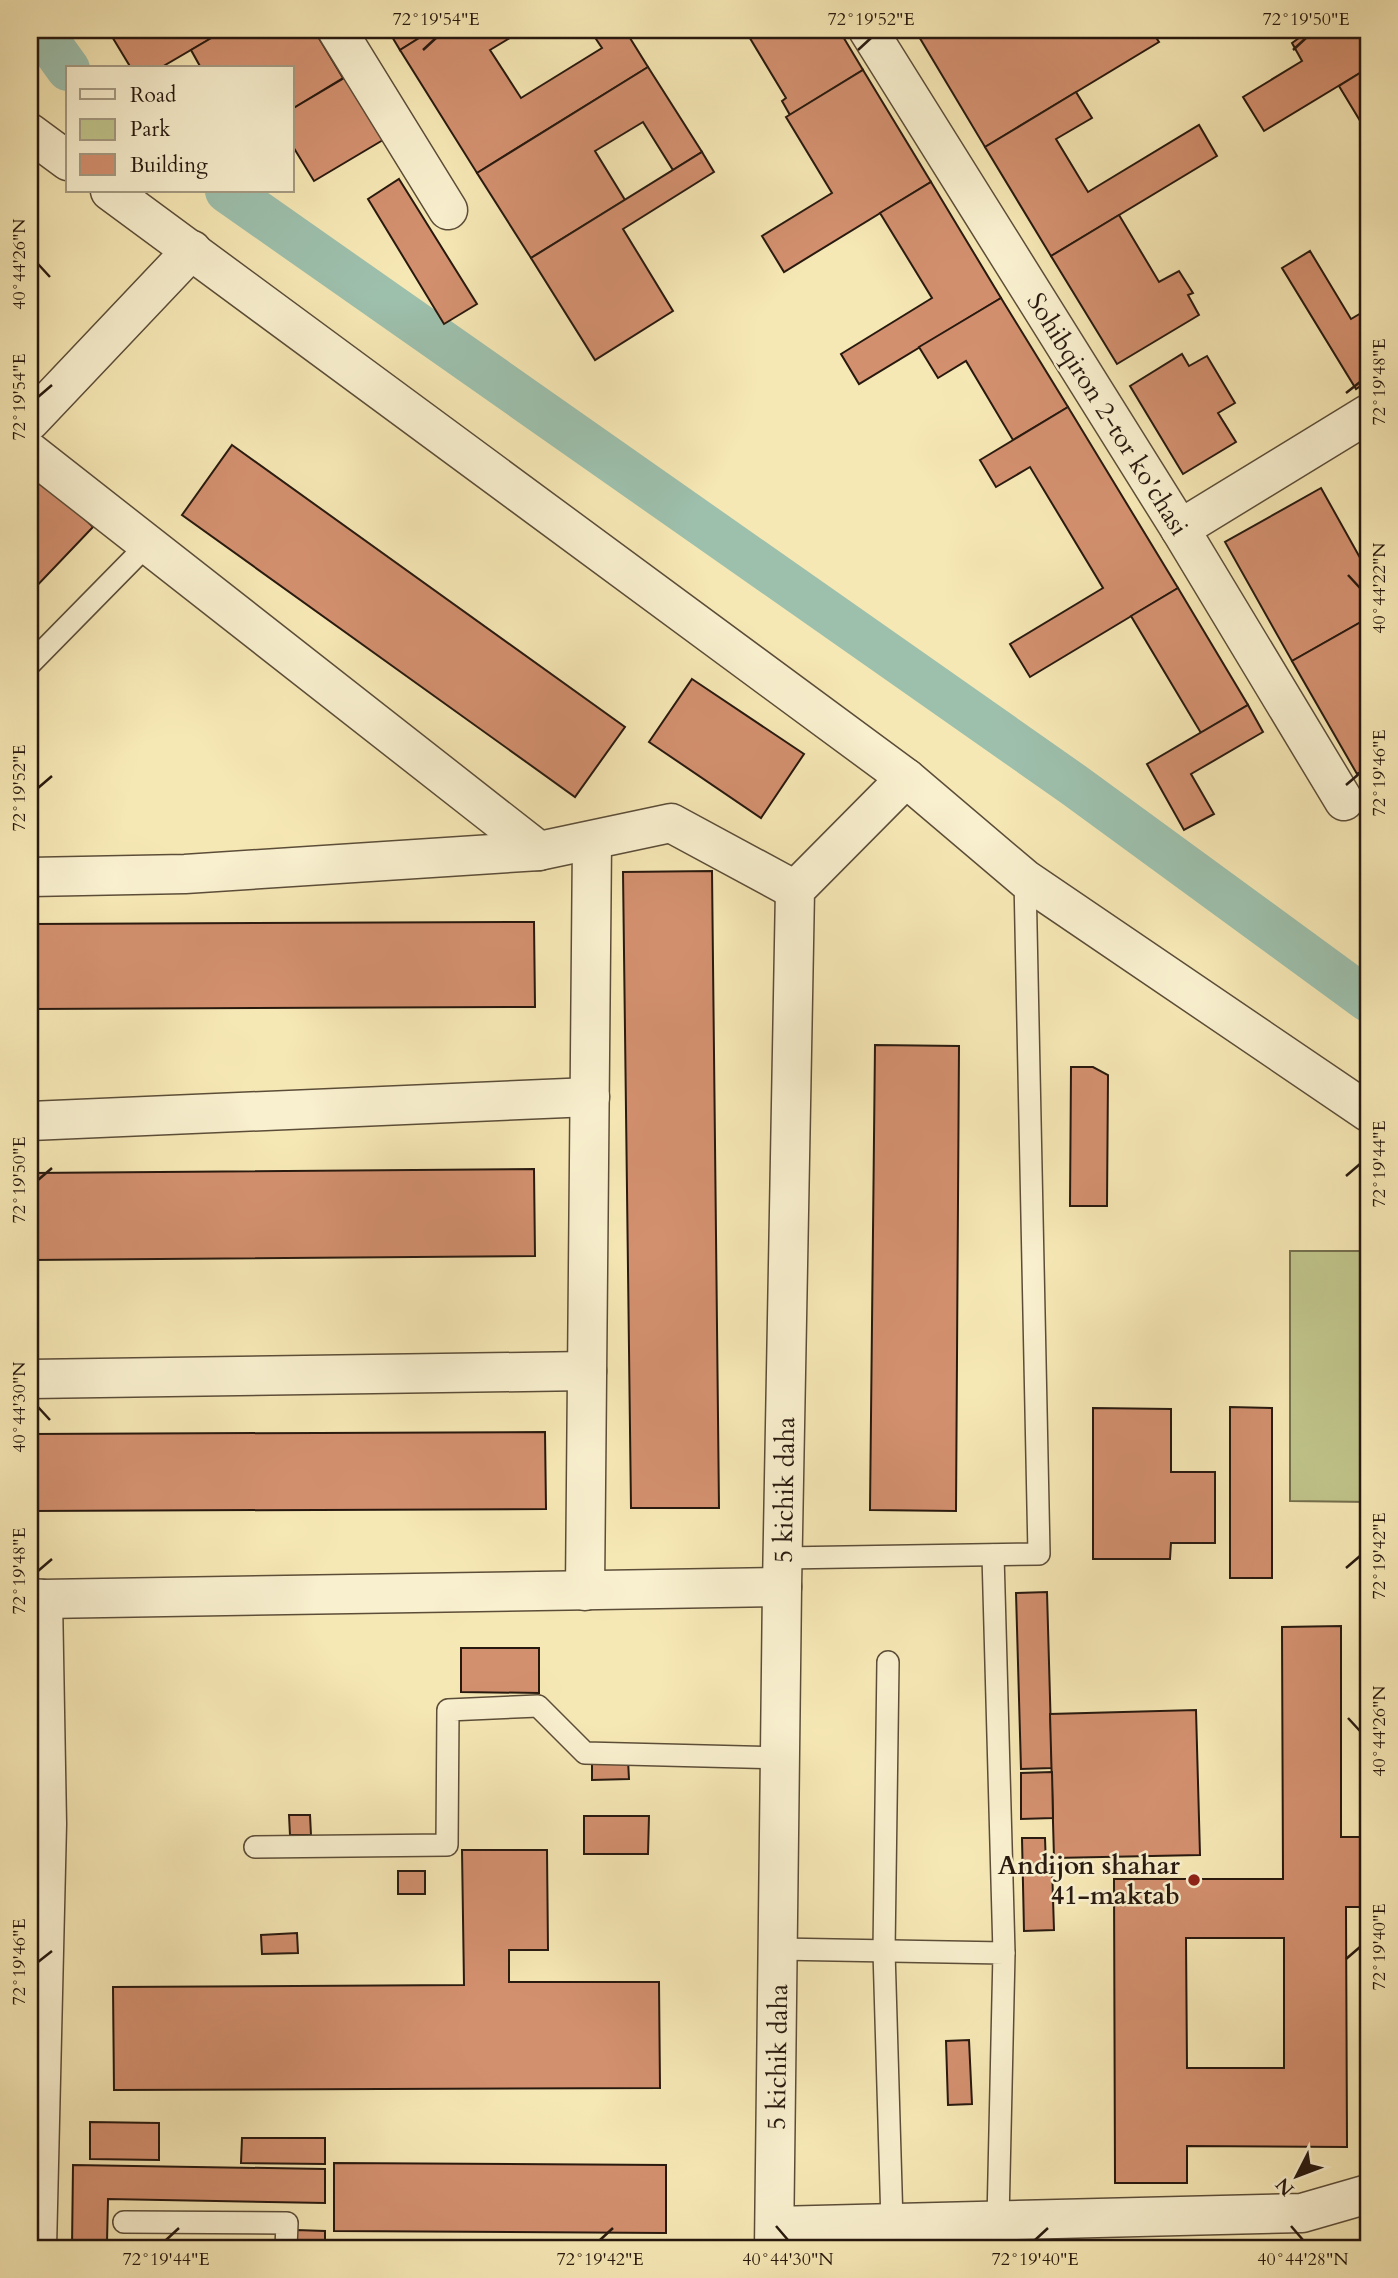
<svg xmlns="http://www.w3.org/2000/svg" width="1398" height="2278" font-family="Cardo,serif">
	<rect width="100%" height="100%" fill="#f6e8b5"/>
	<filter id="stains"><feTurbulence type="fractalNoise" baseFrequency=".00286" numOctaves="4"/><feColorMatrix values="0 0 0 0 .2 0 0 0 0 .09 0 0 0 0 .02 0 0 0 .5 -.17"/></filter>
	<radialGradient id="worn" r=".72"><stop offset=".6" stop-color="#630" stop-opacity="0"/><stop offset="1" stop-color="#630" stop-opacity=".3"/></radialGradient>
	<path fill="#c0c58b" stroke="#746f4d" stroke-width="2" d="M1290 1251H1368V1502L1290 1501Z"/>
	<g fill="none" stroke-linecap="round" stroke-linejoin="round">
		<g stroke="#9dc0ad" stroke-width="44">
			<path d="M40 30 68 69"/>
			<path d="M227 191 1074 785 1368 1000"/>
		</g>
	</g>
	<g fill="#d3906f" stroke="#28190f" stroke-width="2" fill-rule="evenodd">
		<path d="M108 30H225L160 68H131Z"/>
		<path d="M225 30H314L343 78 292 109V68H201L191 50Z"/>
		<path d="M388 30H432L400 50Z"/>
		<path d="M432 30H523L490 50 521 98 602 48 590 30H625L648 67 477 173 400 50Z"/>
		<path d="M745 30H839L863 70 790 115 782 101 786 98Z"/>
		<path d="M926 30H1151L1159 42 985 147 918 35Z"/>
		<path d="M1304 30H1368V68L1264 131 1243 97 1302 61 1292 43 1306 33Z"/>
		<path d="M648 67 702 152 673 170 643 122 595 151 625 200 531 258 477 173Z"/>
		<path d="M1368 68V134L1339 86Z"/>
		<path d="M863 70 931 182 784 272 762 236 832 193 786 117Z"/>
		<path d="M346 77 383 140 314 181 292 145V109Z"/>
		<path d="M1076 92 1092 118 1056 139 1088 192 1199 125 1217 156 1051 256 985 147Z"/>
		<path d="M702 152 714 172 623 229 673 311 595 360 531 258Z"/>
		<path d="M399 179 477 304 444 324 368 199Z"/>
		<path d="M931 182 1001 298 859 384 841 354 932 298 880 213Z"/>
		<path d="M1119 215 1159 282 1179 271 1193 293 1188 295 1199 315 1117 364 1051 256Z"/>
		<path d="M1310 251 1351 319 1368 309V381L1356 389 1282 268Z"/>
		<path d="M1001 298 1068 407 1013 440 966 361 938 378 919 347Z"/>
		<path d="M1182 354 1189 366 1207 356 1235 403 1218 413 1236 442 1183 474 1130 386Z"/>
		<path d="M1068 407 1178 588 1030 677 1010 644 1103 588 1030 467 996 487 980 460Z"/>
		<path d="M232 445 625 727 575 797 182 515Z"/>
		<path d="M30 466 93 527 30 593Z"/>
		<path d="M1321 488 1368 572V618L1292 661 1225 542Z"/>
		<path d="M1178 588 1248 705 1201 733 1131 616Z"/>
		<path d="M1368 618V657L1362 660 1368 671V768L1357 774 1292 661Z"/>
		<path d="M692 679 804 754 761 818 649 742Z"/>
		<path d="M1248 705 1263 732 1191 774 1214 814 1184 830 1147 764Z"/>
		<path d="M712 871 719 1508H631L623 872Z"/>
		<path d="M534 922 535 1007 30 1009V924Z"/>
		<path d="M875 1045 959 1046 956 1511 870 1510Z"/>
		<path d="M1071 1067H1093L1108 1075 1107 1206H1070Z"/>
		<path d="M534 1169 535 1256 30 1260V1173Z"/>
		<path d="M1230 1407 1272 1408V1578H1230Z"/>
		<path d="M1093 1408 1171 1409V1472H1215V1543H1171L1170 1559H1093Z"/>
		<path d="M545 1432 546 1509 30 1511V1434Z"/>
		<path d="M1047 1592 1052 1768 1021 1769 1016 1593Z"/>
		<path d="M1341 1626V1837H1368V1907H1346L1347 2147 1187 2146V2183H1115L1114 1879H1283L1282 1627ZM1186 1938H1284V2068H1187Z"/>
		<path d="M461 1648H539V1693L461 1692Z"/>
		<path d="M1196 1710 1200 1855 1054 1858 1050 1714Z"/>
		<path d="M628 1760 629 1779 592 1780V1761Z"/>
		<path d="M1052 1772 1053 1818 1021 1819V1773Z"/>
		<path d="M289 1815H310L311 1835H290Z"/>
		<path d="M584 1816H649L648 1854H584Z"/>
		<path d="M1022 1838H1045L1046 1866H1052L1054 1930 1024 1931Z"/>
		<path d="M462 1850H547L548 1950H509V1982H659L660 2088 114 2090 113 1987 464 1985Z"/>
		<rect x="398" y="1871" width="27" height="23"/>
		<path d="M297 1933 298 1953 262 1954 261 1935Z"/>
		<path d="M969 2040 972 2104 948 2105 946 2041Z"/>
		<path d="M90 2122 159 2123V2160L90 2159Z"/>
		<path d="M242 2138H325V2164L241 2163Z"/>
		<path d="M334 2163 666 2165V2233L334 2231Z"/>
		<path d="M73 2165 325 2169V2203L108 2199 107 2242 272 2245V2248H72Z"/>
		<path d="M296 2230 325 2231V2248H296Z"/>
	</g>
	<g fill="none" stroke-linecap="round" stroke-linejoin="round">
		<g stroke="#5c4d38" stroke-width="24">
			<g id="lane">
				<path d="M30 664 148 544"/>
				<path d="M993 1555 1004 1953"/>
				<path d="M783 1558 1039 1554 1025 879"/>
				<path d="M888 1662 884 1951 892 2223"/>
				<path d="M255 1847 447 1845 448 1710 538 1706 585 1753 781 1758"/>
				<path d="M778 1949 1004 1953 998 2220"/>
				<path d="M124 2222 287 2223 286 2248"/>
			</g>
		</g>
		<g stroke="#5c4d38" stroke-width="41">
			<g id="street">
				<path d="M337 30 448 210"/>
				<path d="M868 30 1180 529 1344 801"/>
				<path d="M30 133 68 161"/>
				<path d="M110 191 906 778 1025 879 1368 1112"/>
				<path d="M30 421 192 250"/>
				<path d="M30 452 539 851 671 823 795 890"/>
				<path d="M1180 529 1368 414"/>
				<path d="M30 877 185 874 539 851"/>
				<path d="M30 1121 590 1097"/>
				<path d="M30 1379 587 1371"/>
				<path d="M585 1591 592 841"/>
				<path d="M30 1598 43 1599 47 1824 37 2248"/>
				<path d="M43 1599 782 1587"/>
				<path d="M775 2226 1302 2213 1368 2194"/>
				<path d="M774 2248 782 1587 795 890 906 778"/>
			</g>
		</g>
		<use href="#lane" stroke="#f9f0cf" stroke-width="21"/>
		<use href="#street" stroke="#f9f0cf" stroke-width="38"/>
	</g>
	<path fill="none" stroke="#28190f" stroke-width="2.5" d="M423 50 436 38M858 50 871 38M1293 50 1306 38M38 264 50 277M1346 393 1360 382M38 397 52 385M1348 575 1360 588M1346 785 1360 773M38 788 52 776M1346 1176 1360 1164M38 1180 52 1168M38 1407 50 1420M1346 1568 1360 1556M38 1571 52 1559M1348 1718 1360 1731M1346 1959 1360 1947M38 1962 52 1951M776 2226 788 2240M1291 2226 1303 2240M166 2240 179 2228M600 2240 613 2228M1035 2240 1048 2228"/>
	<circle fill="#8f2418" stroke="#f9f0cf" stroke-width="2.5" cx="1194" cy="1880" r="7"/>
	<g text-anchor="middle" stroke-width="5" stroke-linejoin="round" paint-order="stroke">
		<g font-size="26" fill="#28190f" stroke="#f9f0cf">
			<text transform="translate(1108 414) rotate(58)" y="9">Sohibqiron 2-tor ko'chasi</text>
			<text transform="translate(784 1490) rotate(-89)" y="9">5 kichik daha</text>
			<text transform="translate(777 2057) rotate(-89)" y="9">5 kichik daha</text>
		</g>
		<g font-size="26" font-weight="bold" fill="#28190f" stroke="#f9f0cf" text-anchor="end">
			<text x="1180" y="1874">Andijon shahar<tspan x="1180" dy="30">41-maktab</tspan></text>
		</g>
	</g>
	<rect width="1398" height="2278" fill="none" stroke="#f6e8b5" stroke-width="77"/>
	<rect x="66" y="66" width="228" height="126" fill="#f9f0cf" stroke="#a59a82" stroke-width="2"/>
	<rect x="80" y="89" width="35" height="10" fill="#f9f0cf" stroke="#a59a82" stroke-width="2"/>
	<text x="130" y="102" font-size="21" fill="#28190f">Road</text>
	<rect x="80" y="119" width="35" height="21" fill="#c0c58b" stroke="#a59a82" stroke-width="2"/>
	<text x="130" y="136" font-size="21" fill="#28190f">Park</text>
	<rect x="80" y="154" width="35" height="21" fill="#d3906f" stroke="#a59a82" stroke-width="2"/>
	<text x="130" y="172" font-size="21" fill="#28190f">Building</text>
	<g transform="translate(1297 2176) rotate(228)" stroke="#f9f0cf" stroke-width="5" paint-order="stroke">
	<path d="M0-5L12 26L0 18L-12 26Z" fill="#28190f"/>
	<text y="-10" font-size="19" font-weight="bold" text-anchor="middle" fill="#28190f">N</text>
	</g>
	<rect x="38" y="38" width="1322" height="2202" fill="none" stroke="#28190f" stroke-width="2.5"/>
	<g font-size="18" text-anchor="middle" fill="#28190f">
		<text x="436" y="25">72°19'54"E</text>
		<text x="871" y="25">72°19'52"E</text>
		<text x="1306" y="25">72°19'50"E</text>
		<text transform="translate(19 264) rotate(-90)" y="6">40°44'26"N</text>
		<text transform="translate(1379 382) rotate(-90)" y="6">72°19'48"E</text>
		<text transform="translate(19 397) rotate(-90)" y="6">72°19'54"E</text>
		<text transform="translate(1379 588) rotate(-90)" y="6">40°44'22"N</text>
		<text transform="translate(1379 773) rotate(-90)" y="6">72°19'46"E</text>
		<text transform="translate(19 788) rotate(-90)" y="6">72°19'52"E</text>
		<text transform="translate(1379 1164) rotate(-90)" y="6">72°19'44"E</text>
		<text transform="translate(19 1180) rotate(-90)" y="6">72°19'50"E</text>
		<text transform="translate(19 1407) rotate(-90)" y="6">40°44'30"N</text>
		<text transform="translate(1379 1556) rotate(-90)" y="6">72°19'42"E</text>
		<text transform="translate(19 1571) rotate(-90)" y="6">72°19'48"E</text>
		<text transform="translate(1379 1731) rotate(-90)" y="6">40°44'26"N</text>
		<text transform="translate(1379 1947) rotate(-90)" y="6">72°19'40"E</text>
		<text transform="translate(19 1962) rotate(-90)" y="6">72°19'46"E</text>
		<text x="166" y="2265">72°19'44"E</text>
		<text x="600" y="2265">72°19'42"E</text>
		<text x="788" y="2265">40°44'30"N</text>
		<text x="1035" y="2265">72°19'40"E</text>
		<text x="1303" y="2265">40°44'28"N</text>
	</g>
	<rect width="100%" height="100%" filter="url(#stains)"/>
	<rect width="100%" height="100%" fill="url(#worn)"/>
</svg>
